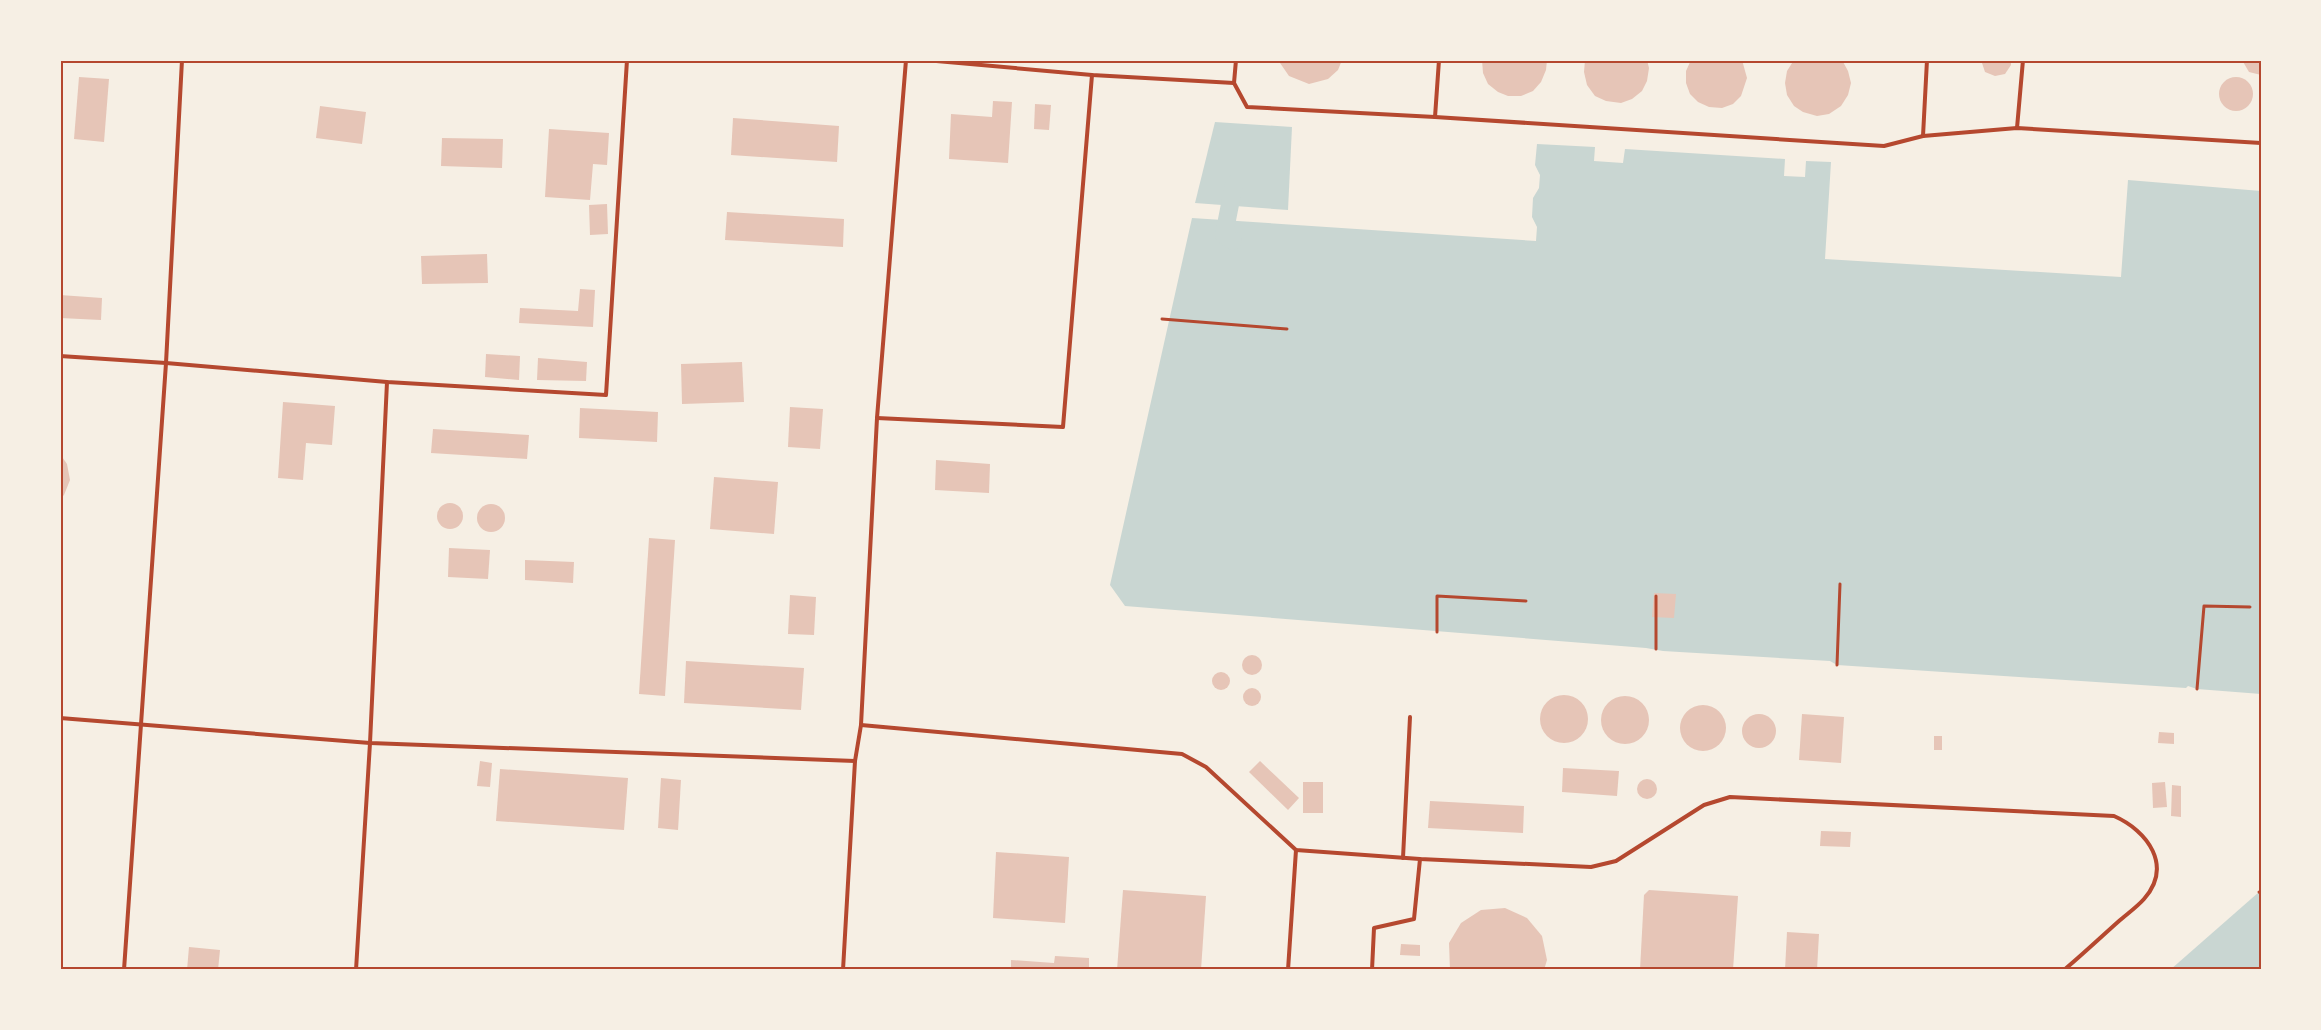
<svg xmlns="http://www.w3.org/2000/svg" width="2321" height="1030" font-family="Poppins,sans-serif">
	<rect width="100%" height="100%" fill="#f6efe4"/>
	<g fill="#c9d6d2">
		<path d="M1215 122 1292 127 1288 210 1195 203Z"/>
		<path d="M1537 144 1595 147 1594 161 1623 163 1625 149 1785 159 1784 176 1805 177 1806 161 1831 162 1825 259 2121 277 2128 180 2261 191V694L2197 689 2188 686 2186 688 1837 665 1830 661 1663 651 1646 648 1125 606 1110 585 1192 218 1536 241 1537 227 1532 217 1533 198 1539 188 1540 175 1535 165Z"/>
		<path d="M2261 891V970H2170L2259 892Z"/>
	</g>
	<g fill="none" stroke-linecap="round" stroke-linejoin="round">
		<path stroke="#c9d6d2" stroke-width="18" d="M1233 241 1224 235 1234 184"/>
	</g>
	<g fill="#e6c5b7">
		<path d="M1278 60H1342L1338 70 1328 79 1309 84 1289 76Z"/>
		<path d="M1482 60H1547L1546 70 1541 82 1533 91 1521 96H1508L1498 92 1488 84 1483 73Z"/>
		<path d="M1585 60H1647L1649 68 1647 81 1642 91 1632 99 1621 103 1606 101 1595 96 1587 85 1584 72Z"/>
		<path d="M1691 60H1742L1747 78 1741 96 1733 104 1722 108 1709 107 1698 102 1690 94 1686 83V71Z"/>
		<path d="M1794 60H1842L1848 71 1851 83 1848 95 1841 106 1829 114 1817 116 1803 112 1794 106 1787 95 1785 83 1787 71Z"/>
		<path d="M1981 60H2011V65L2005 74 1995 76 1985 72Z"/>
		<path d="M2242 60H2261V75L2249 72Z"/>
		<path d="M79 77 109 79 104 142 74 139Z"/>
		<circle cx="2236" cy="94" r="17"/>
		<path d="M993 101 1012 102 1008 163 949 159 951 114 992 117Z"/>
		<path d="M1035 104 1051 105 1049 130 1034 129Z"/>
		<path d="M320 106 366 112 362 144 316 138Z"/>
		<path d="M733 118 839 126 837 162 731 155Z"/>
		<path d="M549 129 609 133 607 165 593 164 590 200 545 197Z"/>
		<path d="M442 138 503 139 502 168 441 166Z"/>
		<path d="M607 204 608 234 590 235 589 205Z"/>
		<path d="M727 212 844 219 843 247 725 240Z"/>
		<path d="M487 254 488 283 422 284 421 256Z"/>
		<path d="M580 289 595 290 593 327 519 323 520 308 578 311Z"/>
		<path d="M60 295 102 298 101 320 60 318Z"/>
		<path d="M486 354 520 356 519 380 485 377Z"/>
		<path d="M538 358 587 362 586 381 537 380Z"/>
		<path d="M742 362 744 402 682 404 681 364Z"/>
		<path d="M283 402 335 406 332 445 306 443 303 480 278 478Z"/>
		<path d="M790 407 823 409 820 449 788 447Z"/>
		<path d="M580 408 658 412 657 442 579 438Z"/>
		<path d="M433 429 529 435 527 459 431 453Z"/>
		<path d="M60 454 67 464 70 480 64 495 60 499Z"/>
		<path d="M936 460 990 464 989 493 935 490Z"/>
		<path d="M714 477 778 482 774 534 710 529Z"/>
		<circle cx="450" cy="516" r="13"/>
		<circle cx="491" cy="518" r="14"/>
		<path d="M649 538 675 540 665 696 639 694Z"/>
		<path d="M449 548 490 550 488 579 448 577Z"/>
		<path d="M525 560 574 562 573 583 525 580Z"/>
		<path d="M1654 593 1676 594 1674 618 1652 617Z"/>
		<path d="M790 595 816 597 814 635 788 634Z"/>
		<circle cx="1252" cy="665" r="10"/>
		<path d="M686 661 804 668 801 710 684 703Z"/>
		<circle cx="1221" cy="681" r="9"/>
		<circle cx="1252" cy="697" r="9"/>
		<circle cx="1564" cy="719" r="24"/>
		<circle cx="1625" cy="720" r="24"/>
		<circle cx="1703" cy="728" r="23"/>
		<circle cx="1759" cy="731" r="17"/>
		<path d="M1802 714 1844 717 1841 763 1799 760Z"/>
		<path d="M2159 732 2174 733V744L2158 743Z"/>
		<rect x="1934" y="736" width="8" height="14"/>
		<path d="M480 761 492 763 490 787 477 786Z"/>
		<path d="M1260 761 1299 798 1288 810 1249 772Z"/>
		<path d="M1563 768 1619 771 1617 796 1562 792Z"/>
		<path d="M500 769 628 778 624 830 496 821Z"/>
		<path d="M661 778 681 780 678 830 658 828Z"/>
		<circle cx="1647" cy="789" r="10"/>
		<rect x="1303" y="782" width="20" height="31"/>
		<path d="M2165 782 2167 807 2153 808 2152 783Z"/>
		<path d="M2172 785 2181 786V817L2171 816Z"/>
		<path d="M1430 801 1524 806 1523 833 1428 828Z"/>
		<path d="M1821 831 1851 832 1850 847 1820 846Z"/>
		<path d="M996 852 1069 857 1065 923 993 918Z"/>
		<path d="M1123 890 1206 896 1201 970H1117Z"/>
		<path d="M1649 890 1738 896 1733 970H1640L1644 895Z"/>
		<path d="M1505 908 1527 918 1542 936 1547 960 1544 970H1450L1449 943 1461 923 1481 910Z"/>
		<path d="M1787 932 1819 934 1817 970H1785Z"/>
		<path d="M1401 944 1420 945V956L1400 955Z"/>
		<path d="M189 947 220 950 218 970H187Z"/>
		<path d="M1055 956 1089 958V970H1011V960L1054 963Z"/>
	</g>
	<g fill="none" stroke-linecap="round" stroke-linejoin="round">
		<g stroke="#b5482f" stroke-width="3">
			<path d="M1162 319 1287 329"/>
			<path d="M1656 596V649"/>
			<path d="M1437 632V596L1526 601"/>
			<path d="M1837 665 1840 584"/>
			<path d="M2197 689 2204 606 2250 607"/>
			<path d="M2259 892 2261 894"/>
		</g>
		<g stroke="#b5482f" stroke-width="4">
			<path d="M925 60 1092 75 1234 83"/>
			<path d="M1234 83 1247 107 1435 117 1884 146 1923 136 2017 128 2261 143"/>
			<path d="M1234 83 1236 60"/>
			<path d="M1435 117 1439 60"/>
			<path d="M2017 128 2023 60"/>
			<path d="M1923 136 1927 60"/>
			<path d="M60 356 166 363 387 382 606 395 627 60"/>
			<path d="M877 418 1063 427 1092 75"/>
			<path d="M60 718 370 743 855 761"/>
			<path d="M861 725 1182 754 1206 767 1296 850 1420 859 1591 867 1616 861 1704 805 1730 797 2114 816C2148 831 2173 866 2144 899 2137 907 2127 914 2119 921 2101 937 2083 954 2064 970"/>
			<path d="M1403 858 1410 717"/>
			<path d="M124 970 166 363 182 60"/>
			<path d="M356 970 370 743 387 382"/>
			<path d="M843 970 855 761 861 725 877 418 906 60"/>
			<path d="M1288 970 1296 850"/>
			<path d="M1372 970 1374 928 1414 919 1420 859"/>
		</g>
	</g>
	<rect width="2321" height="1030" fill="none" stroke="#f6efe4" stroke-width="123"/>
	<rect x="62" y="62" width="2198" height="906" fill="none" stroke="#b5482f" stroke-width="2"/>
</svg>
